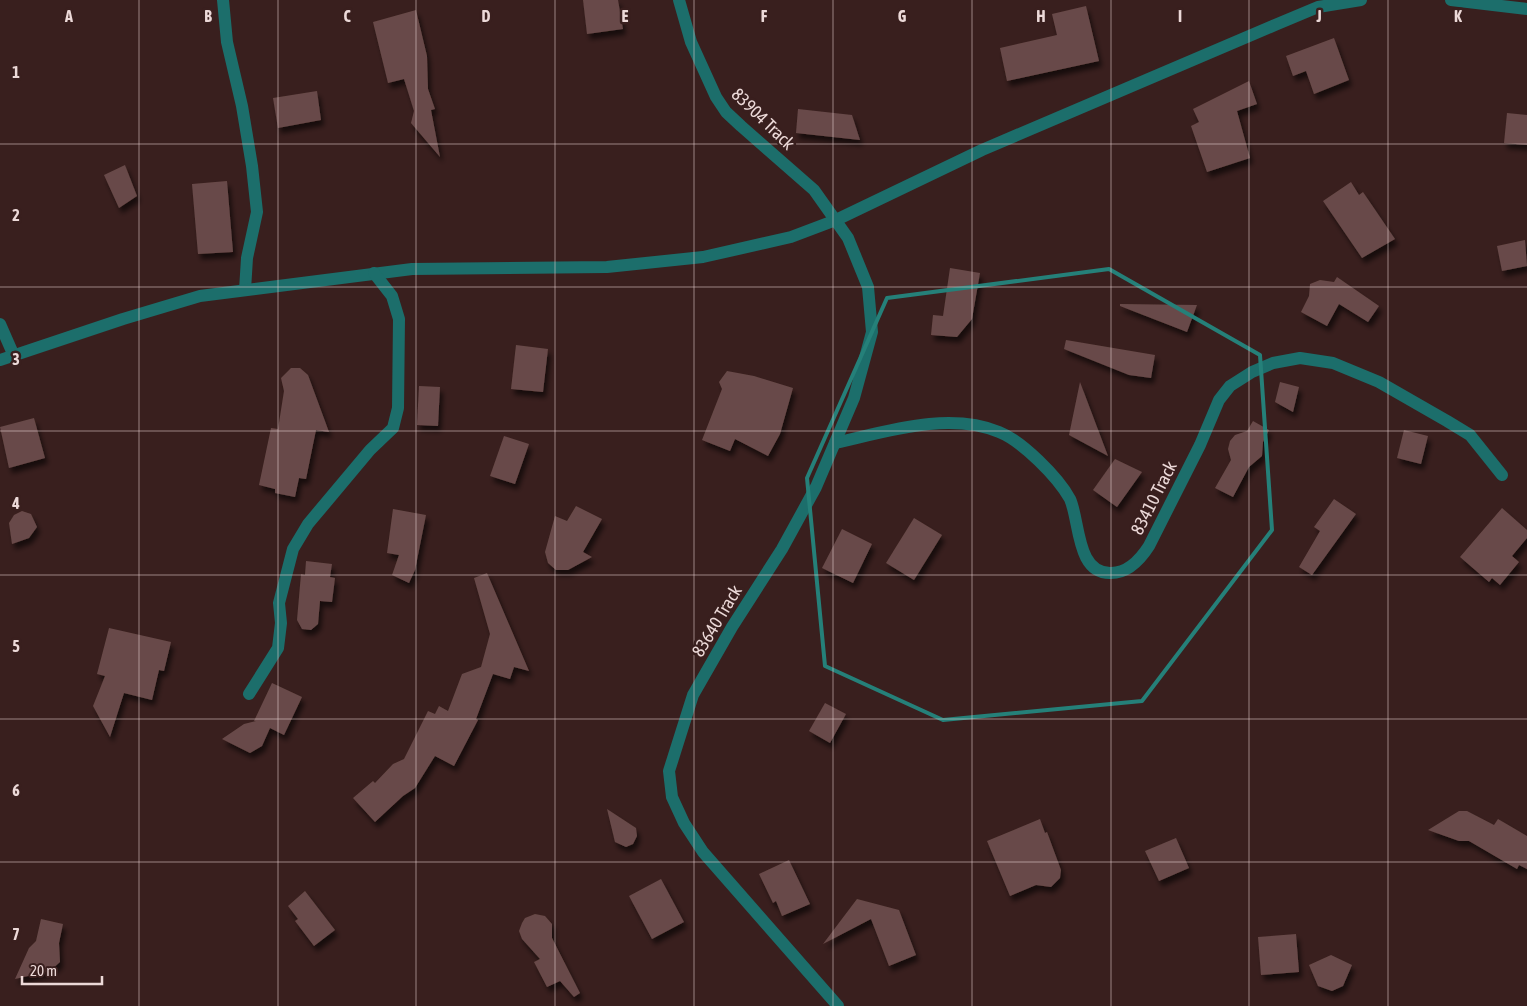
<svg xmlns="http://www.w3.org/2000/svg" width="1527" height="1006" font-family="'Asap Condensed',sans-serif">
	<defs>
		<filter id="shadow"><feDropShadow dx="3" dy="5.5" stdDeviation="2.5" flood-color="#0009"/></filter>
	</defs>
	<rect width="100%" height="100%" fill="#391f1e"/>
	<g fill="#684a48" filter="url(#shadow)">
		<path d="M583 0H618L623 29 587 34Z"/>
		<path d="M1086 6 1099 61 1007 81 1000 48 1057 35 1052 14Z"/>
		<path d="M416 10 427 56 428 89 435 109 431 110 440 157 411 123 414 111 404 79 388 83 373 22Z"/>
		<path d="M1334 38 1349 80 1314 94 1306 71 1293 76 1286 56Z"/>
		<path d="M1249 81 1257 104 1237 111 1250 158 1207 172 1191 126 1199 122 1193 109Z"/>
		<path d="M317 91 321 120 278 128 273 98Z"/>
		<path d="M798 109 852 115 860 140 796 133Z"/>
		<path d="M1507 113 1527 115V145L1504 143Z"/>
		<path d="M125 165 137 196 119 208 104 175Z"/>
		<path d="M227 181 233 252 198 254 192 184Z"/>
		<path d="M1351 182 1359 195 1363 192 1395 239 1362 258 1323 201Z"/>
		<path d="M1525 240 1527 266 1502 271 1497 246Z"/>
		<path d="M950 268 980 273 972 319 957 337 931 335 933 315 943 316Z"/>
		<path d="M1337 277 1379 306 1368 322 1339 304 1327 326 1301 312 1309 296 1310 284 1320 280 1334 282Z"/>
		<path d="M1120 304 1197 305 1187 332 1120 306Z"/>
		<path d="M1066 340 1155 355 1151 378 1129 375 1064 349Z"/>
		<path d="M516 345 548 349 543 392 511 389Z"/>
		<path d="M291 368H300L308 375 329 432 316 430 306 479 299 478 295 497 275 493V489L259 485 271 428 278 429 284 391 281 378Z"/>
		<path d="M727 371 754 376 793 388 780 434 768 456 735 439 730 451 702 440 722 389 719 382Z"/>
		<path d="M1080 382 1108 456 1069 435Z"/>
		<path d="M1280 382 1299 387 1293 412 1275 402Z"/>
		<path d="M419 386 440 387 438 426 417 425Z"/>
		<path d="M34 418 45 458 9 468 0 427Z"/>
		<path d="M1253 421 1269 430 1263 442 1262 456 1249 467 1233 497 1215 488 1231 460 1228 449 1230 441 1235 435 1247 431Z"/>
		<path d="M1404 430 1428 436 1421 464 1397 458Z"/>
		<path d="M504 436 529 444 515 484 490 476Z"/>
		<path d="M1115 459 1142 472 1117 507 1093 490Z"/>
		<path d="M1334 499 1356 514 1312 575 1299 567 1320 531 1314 527Z"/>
		<path d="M576 506 602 519 583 552 592 557 568 570H556L548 563 545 552 555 516 567 521Z"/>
		<path d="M1502 508 1527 530V538L1512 556 1519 562 1500 585 1492 578 1489 582 1460 557Z"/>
		<path d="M393 509 426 515 415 570 409 583 392 575 399 555 387 553Z"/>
		<path d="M22 511 31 514 37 527 29 538 12 544 9 523 14 515Z"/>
		<path d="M914 518 942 535 914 580 886 563Z"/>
		<path d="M842 529 872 544 853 583 822 568Z"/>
		<path d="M306 561 332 564 330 577 335 578 332 602 320 601 318 624 311 630 302 629 297 620 301 574 305 575Z"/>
		<path d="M487 573 529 671 514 667 510 679 493 674 476 719 478 720 454 766 435 756 415 788 403 796 375 822 353 798 373 781 375 783 393 764 404 759 428 711 435 714 439 706 448 711 462 674 481 667 490 634 474 578Z"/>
		<path d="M109 628 171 642 164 671 159 670 152 700 124 693 110 737 93 706 105 676 97 674Z"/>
		<path d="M272 683 302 697 284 735 270 728 262 746 250 753 222 739 244 724 256 721H254Z"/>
		<path d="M825 703 846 714 830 743 809 731Z"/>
		<path d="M607 809 636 828 637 836 633 844 626 847 615 842Z"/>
		<path d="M1459 811H1467L1494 825 1498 819 1527 836V869L1519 865 1517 869 1469 841H1459L1428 830Z"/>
		<path d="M1040 819 1045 833 1047 832 1061 870 1060 878 1051 887 1036 885 1010 896 987 841Z"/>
		<path d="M1176 838 1189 868 1159 881 1145 851Z"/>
		<path d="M789 860 810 904 782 916 776 901 773 903 759 874Z"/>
		<path d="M661 879 684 922 652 939 629 896Z"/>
		<path d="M305 891 335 930 314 946 295 921 298 919 288 906Z"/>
		<path d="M857 899 899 910 916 955 889 966 871 919 823 944Z"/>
		<path d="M535 914 545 916 552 924V938L580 993 574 997 560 981 547 987 534 962 540 959 522 939 519 931 522 923 525 918Z"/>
		<path d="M41 919 63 924 59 943 60 962 50 971 15 979 29 948 36 941Z"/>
		<path d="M1296 934 1299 972 1261 975 1258 937Z"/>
		<path d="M1331 955 1352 965 1343 986 1332 991 1318 986 1309 965Z"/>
	</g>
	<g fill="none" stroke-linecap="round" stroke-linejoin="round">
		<g stroke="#1c6e6b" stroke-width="12">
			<path d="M223 0 227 42 242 106 252 166 257 212 247 258 245 290"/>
			<path d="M679 0 691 42 716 97 726 112 741 126 814 190 848 238 868 287 872 332 854 398 816 487 782 549 732 627 693 695 669 771 672 797 684 823 703 852 838 1006"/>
			<path d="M1451 0 1527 9"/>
			<path d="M0 324 14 356"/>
			<path d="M0 360 123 319 200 296 412 269 607 267 703 257 791 237 836 220 982 150 1275 25 1318 7 1361 0"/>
			<path d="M835 443C885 432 948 411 999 432 1022 441 1058 477 1070 499 1080 521 1076 574 1111 573 1128 573 1140 560 1149 546L1200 445 1219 400 1230 386 1252 372 1273 363 1300 358 1333 363 1379 382 1447 421 1470 435 1502 475"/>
			<path d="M249 694 278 648 281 623 279 603 293 549 308 524 370 450 393 428 398 408 399 319 392 296 374 273"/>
		</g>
	</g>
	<path fill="none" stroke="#258079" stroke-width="4" stroke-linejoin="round" d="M1109 269 1260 355 1272 530 1142 701 943 720 825 666 807 478 887 298Z"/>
	<path fill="none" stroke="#ecd9d8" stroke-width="1" stroke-opacity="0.55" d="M139 0V1006M278 0V1006M416 0V1006M555 0V1006M694 0V1006M833 0V1006M972 0V1006M1111 0V1006M1249 0V1006M1388 0V1006M0 144H1527M0 287H1527M0 431H1527M0 575H1527M0 719H1527M0 862H1527"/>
	<g text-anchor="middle" stroke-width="5" stroke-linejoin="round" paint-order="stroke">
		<g font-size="18" fill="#ecd9d8" stroke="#391f1e">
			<text transform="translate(763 119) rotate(44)" y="6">83904 Track</text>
			<text transform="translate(1154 498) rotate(-63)" y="6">83410 Track</text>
			<text transform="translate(717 621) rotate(-59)" y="6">83640 Track</text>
		</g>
	</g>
	<g font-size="16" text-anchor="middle" font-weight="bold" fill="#ecd9d8" stroke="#391f1e" stroke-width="5" stroke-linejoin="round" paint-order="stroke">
		<text x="69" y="22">A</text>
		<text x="208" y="22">B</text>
		<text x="347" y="22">C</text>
		<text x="486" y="22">D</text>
		<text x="625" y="22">E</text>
		<text x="764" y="22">F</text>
		<text x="902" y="22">G</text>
		<text x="1041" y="22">H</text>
		<text x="1180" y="22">I</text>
		<text x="1319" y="22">J</text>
		<text x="1458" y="22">K</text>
		<text x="16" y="78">1</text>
		<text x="16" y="221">2</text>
		<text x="16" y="365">3</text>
		<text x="16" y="509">4</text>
		<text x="16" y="652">5</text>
		<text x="16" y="796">6</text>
		<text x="16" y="940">7</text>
	</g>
	<path d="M22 976v8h80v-8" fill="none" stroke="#ecd9d8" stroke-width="2.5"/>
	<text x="30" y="976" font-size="15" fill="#ecd9d8" stroke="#391f1e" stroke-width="4" paint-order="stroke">20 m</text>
</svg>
